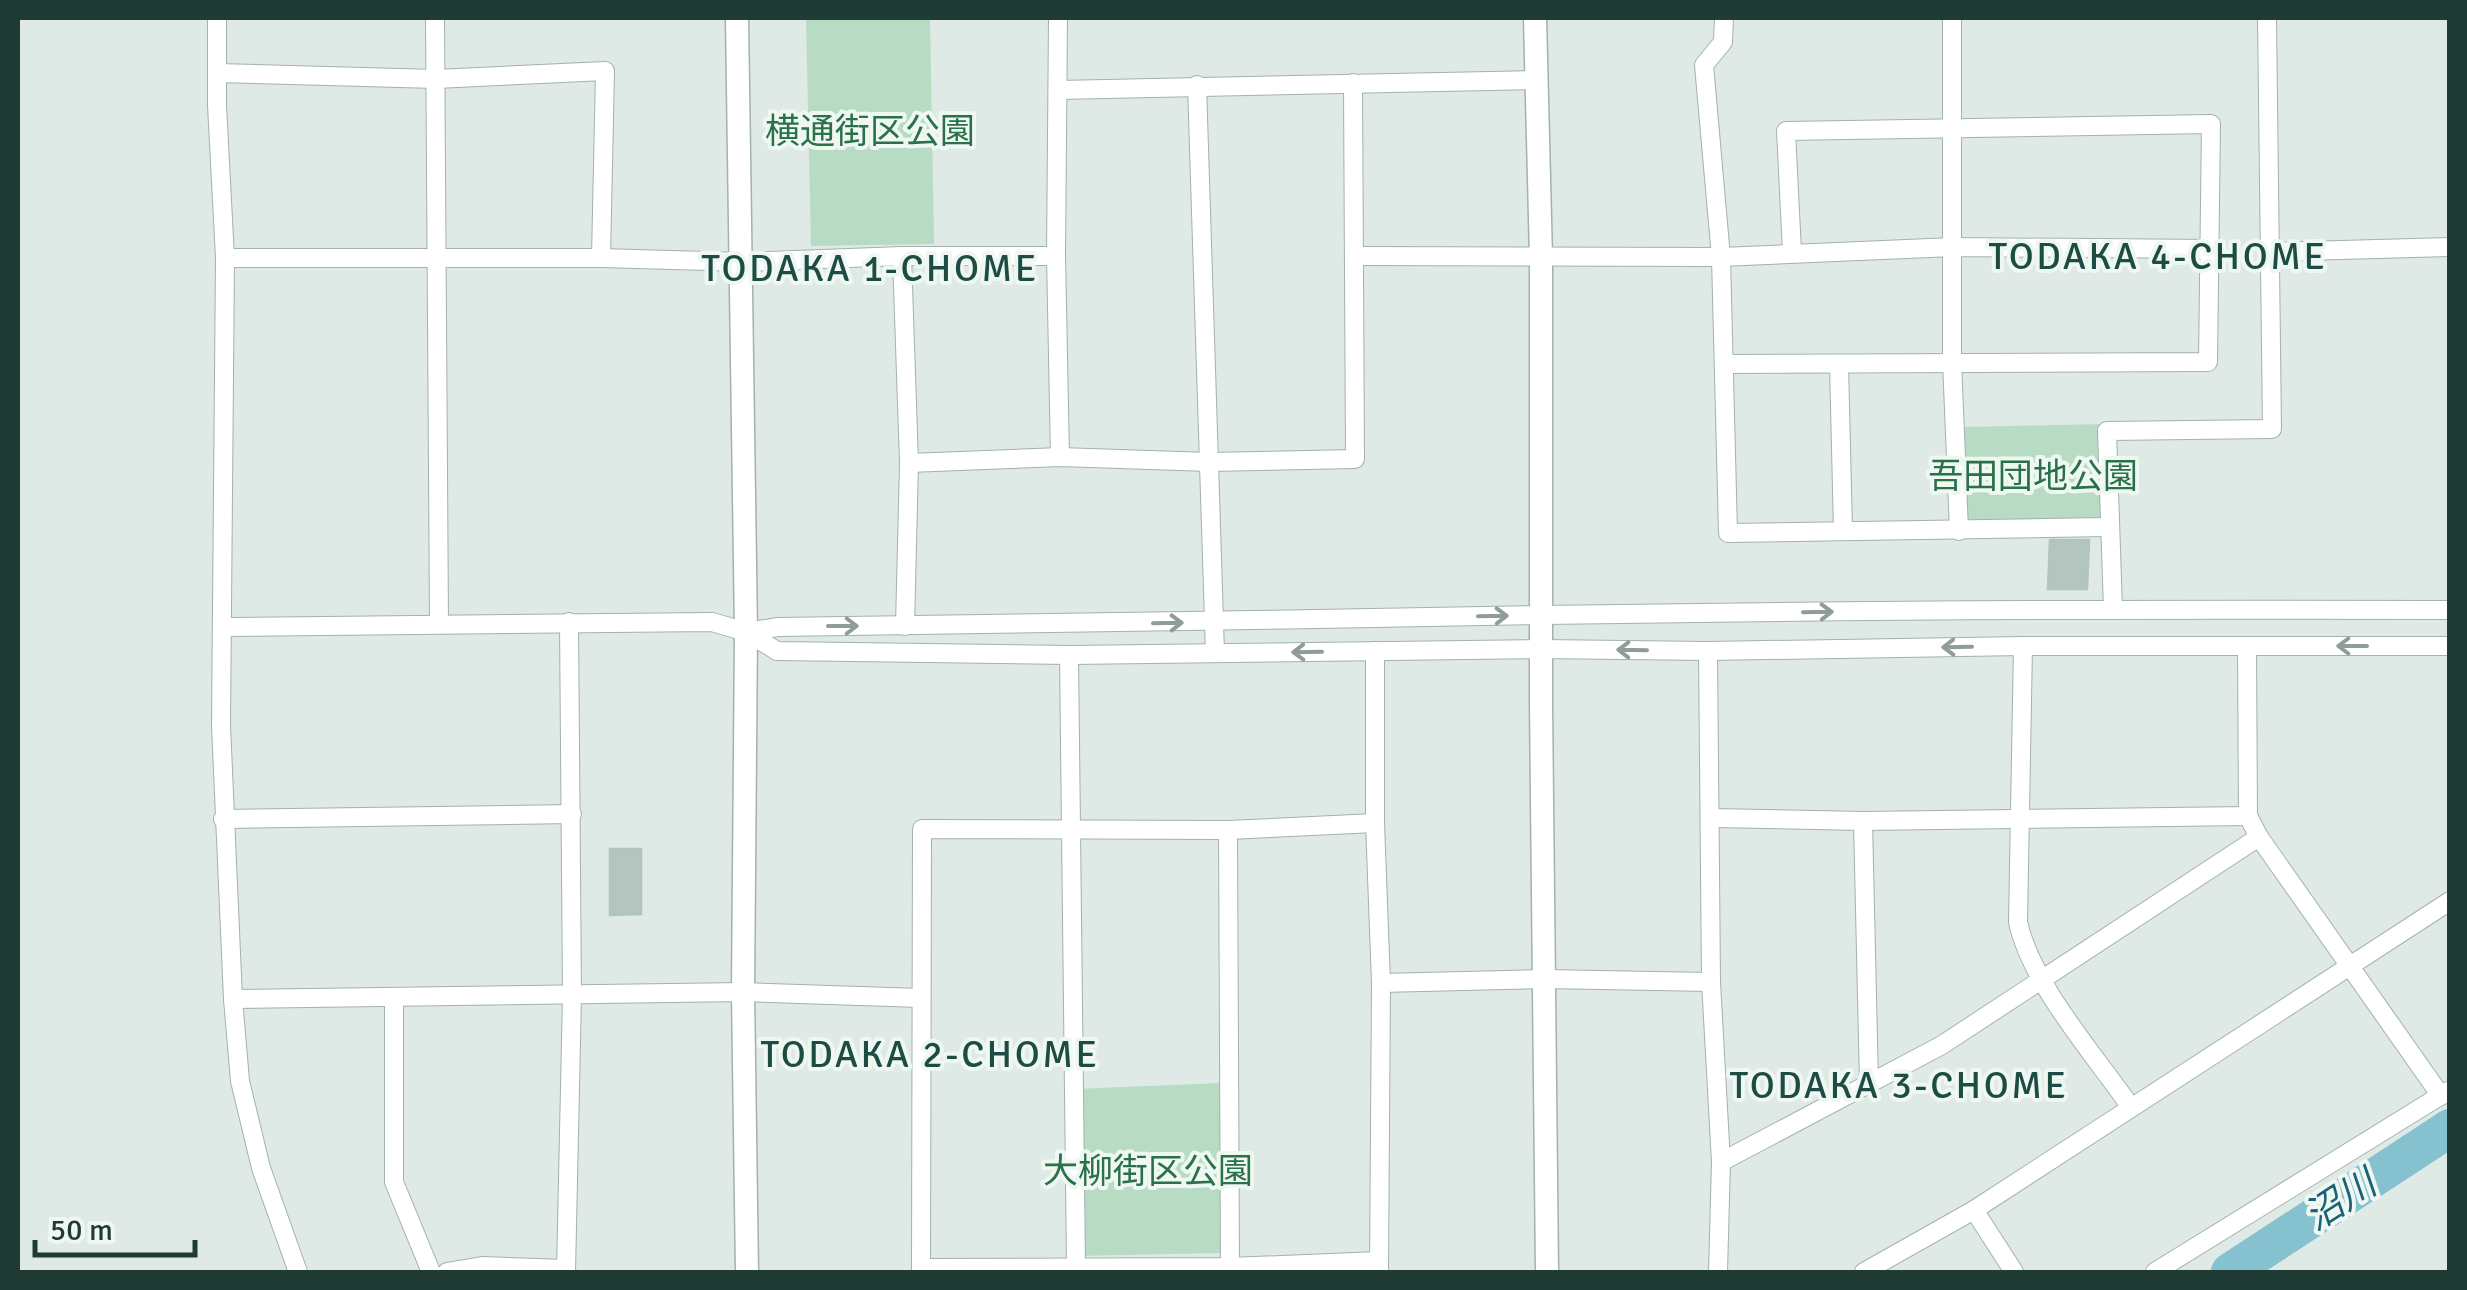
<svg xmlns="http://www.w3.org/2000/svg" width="2467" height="1290" font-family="Signika,'Noto Sans JP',sans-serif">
	<rect width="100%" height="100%" fill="#dfeae6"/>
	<g fill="#b7dcc3">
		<path d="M806 18H930L934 244 811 246Z"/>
		<path d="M2103 424V527L1964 524 1962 427Z"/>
		<path d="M1221 1083V1253L1076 1256 1074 1089Z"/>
	</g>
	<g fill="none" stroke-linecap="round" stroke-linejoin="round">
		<path stroke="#86c1d0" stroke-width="38" d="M2230 1272 2450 1128"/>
	</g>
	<g fill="#b4c5bf" stroke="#b1c4bd" stroke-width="2.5">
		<path d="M2050 540H2089L2087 589H2048Z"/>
		<path d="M610 849H641V914L610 915Z"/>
	</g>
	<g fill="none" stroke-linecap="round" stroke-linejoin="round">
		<g stroke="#a2b2ad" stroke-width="20">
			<g id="minor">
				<path d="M217 18V105L225 258 221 725 233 999 240 1081 261 1168 298 1272"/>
				<path d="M435 18 439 623"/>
				<path d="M1058 18 1056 256 1060 457"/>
				<path d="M1724 18 1723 42 1704 65 1721 257 1728 533 2108 527"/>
				<path d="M1952 18V361L1959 531"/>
				<path d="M217 73 436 79 605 71 601 258"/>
				<path d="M1197 85 1215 653"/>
				<path d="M1058 90 1536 80"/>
				<path d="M2270 252 2450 247"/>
				<path d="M902 256 909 463 905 626"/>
				<path d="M1354 256 1721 257 1953 247 2212 249"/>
				<path d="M225 258H601L742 262 902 256H1056"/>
				<path d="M1726 364 2208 362 2211 124 1786 131 1792 252"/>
				<path d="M1839 364 1843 531"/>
				<path d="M909 463 1060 457 1209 462 1355 459 1353 83"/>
				<path d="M2113 609 2107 431 2272 429 2267 18"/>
				<path d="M224 627 712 622 746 632 777 651 1069 655 1541 649 1708 651 2023 646H2450"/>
				<path d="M746 632 778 627C1033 625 1288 619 1543 615 1845 610 2147 609 2450 610"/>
				<path d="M2023 646 2018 922C2031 983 2093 1053 2130 1106"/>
				<path d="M2247 646 2248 816 2259 837 2441 1096"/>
				<path d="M1375 651V823L1381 983 1379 1272"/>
				<path d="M1708 651 1711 982 1721 1162 1718 1272"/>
				<path d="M1069 655 1076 1267"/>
				<path d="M1712 818 1863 821 2248 816"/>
				<path d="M223 819 572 814"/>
				<path d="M1863 821 1869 1084"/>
				<path d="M1228 830 1230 1267"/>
				<path d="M1381 983 1544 979 1711 982"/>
				<path d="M233 999 743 992 920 998"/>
				<path d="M394 999V1182L431 1272"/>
				<path d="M1721 1162 1942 1045 2259 837"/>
				<path d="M1974 1210 2014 1272"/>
				<path d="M921 1268 1230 1267 1379 1261"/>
				<path d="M447 1272 482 1266 566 1269"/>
				<path d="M566 1272 572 995 569 622"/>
				<path d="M921 1272 922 829 1228 830 1375 823"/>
				<path d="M1864 1272 1974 1210 2450 901"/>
				<path d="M2155 1272 2448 1091"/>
			</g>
		</g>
		<g stroke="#a2b2ad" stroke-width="25">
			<g id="tertiary">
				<path d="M737 18 746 632 743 992 747 1272"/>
				<path d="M1535 18 1541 258V704L1547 1272"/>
			</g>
		</g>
		<use href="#minor" stroke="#fff" stroke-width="18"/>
		<use href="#tertiary" stroke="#fff" stroke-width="22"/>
	</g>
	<defs><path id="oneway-shaft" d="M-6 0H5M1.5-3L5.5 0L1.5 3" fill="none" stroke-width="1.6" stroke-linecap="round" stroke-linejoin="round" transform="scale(2.5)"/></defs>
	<g stroke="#909c9a">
		<use href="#oneway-shaft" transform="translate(1818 612) rotate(-1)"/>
		<use href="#oneway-shaft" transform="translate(1493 616) rotate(-1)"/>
		<use href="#oneway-shaft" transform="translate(1168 623) rotate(-1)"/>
		<use href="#oneway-shaft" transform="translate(843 626)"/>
		<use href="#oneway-shaft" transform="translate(2352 646) rotate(-180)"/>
		<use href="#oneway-shaft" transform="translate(1957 647) rotate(179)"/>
		<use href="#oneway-shaft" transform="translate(1632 650) rotate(-179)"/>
		<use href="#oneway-shaft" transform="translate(1307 652) rotate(179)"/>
	</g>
	<g text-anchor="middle" stroke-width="8" stroke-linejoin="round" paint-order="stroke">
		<g font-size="35" fill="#2a7149" stroke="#eff7f3">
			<text x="870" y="143">横通街区公園</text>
			<text x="2033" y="488">吾田団地公園</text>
			<text x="1148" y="1183">大柳街区公園</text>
		</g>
		<g font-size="38" letter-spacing="2.5" fill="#1c4c43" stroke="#eff7f3">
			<text x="2158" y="269">TODAKA 4-CHOME</text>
			<text x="870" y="281">TODAKA 1-CHOME</text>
			<text x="930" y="1067">TODAKA 2-CHOME</text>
			<text x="1899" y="1098">TODAKA 3-CHOME</text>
		</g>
		<g font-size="38" font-style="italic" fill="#1b6276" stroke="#eff7f3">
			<text transform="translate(2340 1200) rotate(-33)" y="13">沼川</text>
		</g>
	</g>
	<rect width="2467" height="1290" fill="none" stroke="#203a34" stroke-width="40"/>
	<path d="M35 1240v15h160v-15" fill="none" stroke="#203a34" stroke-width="5"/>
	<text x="50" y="1240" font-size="30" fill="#203a34" stroke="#eff7f3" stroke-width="8" paint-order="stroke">50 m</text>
</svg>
